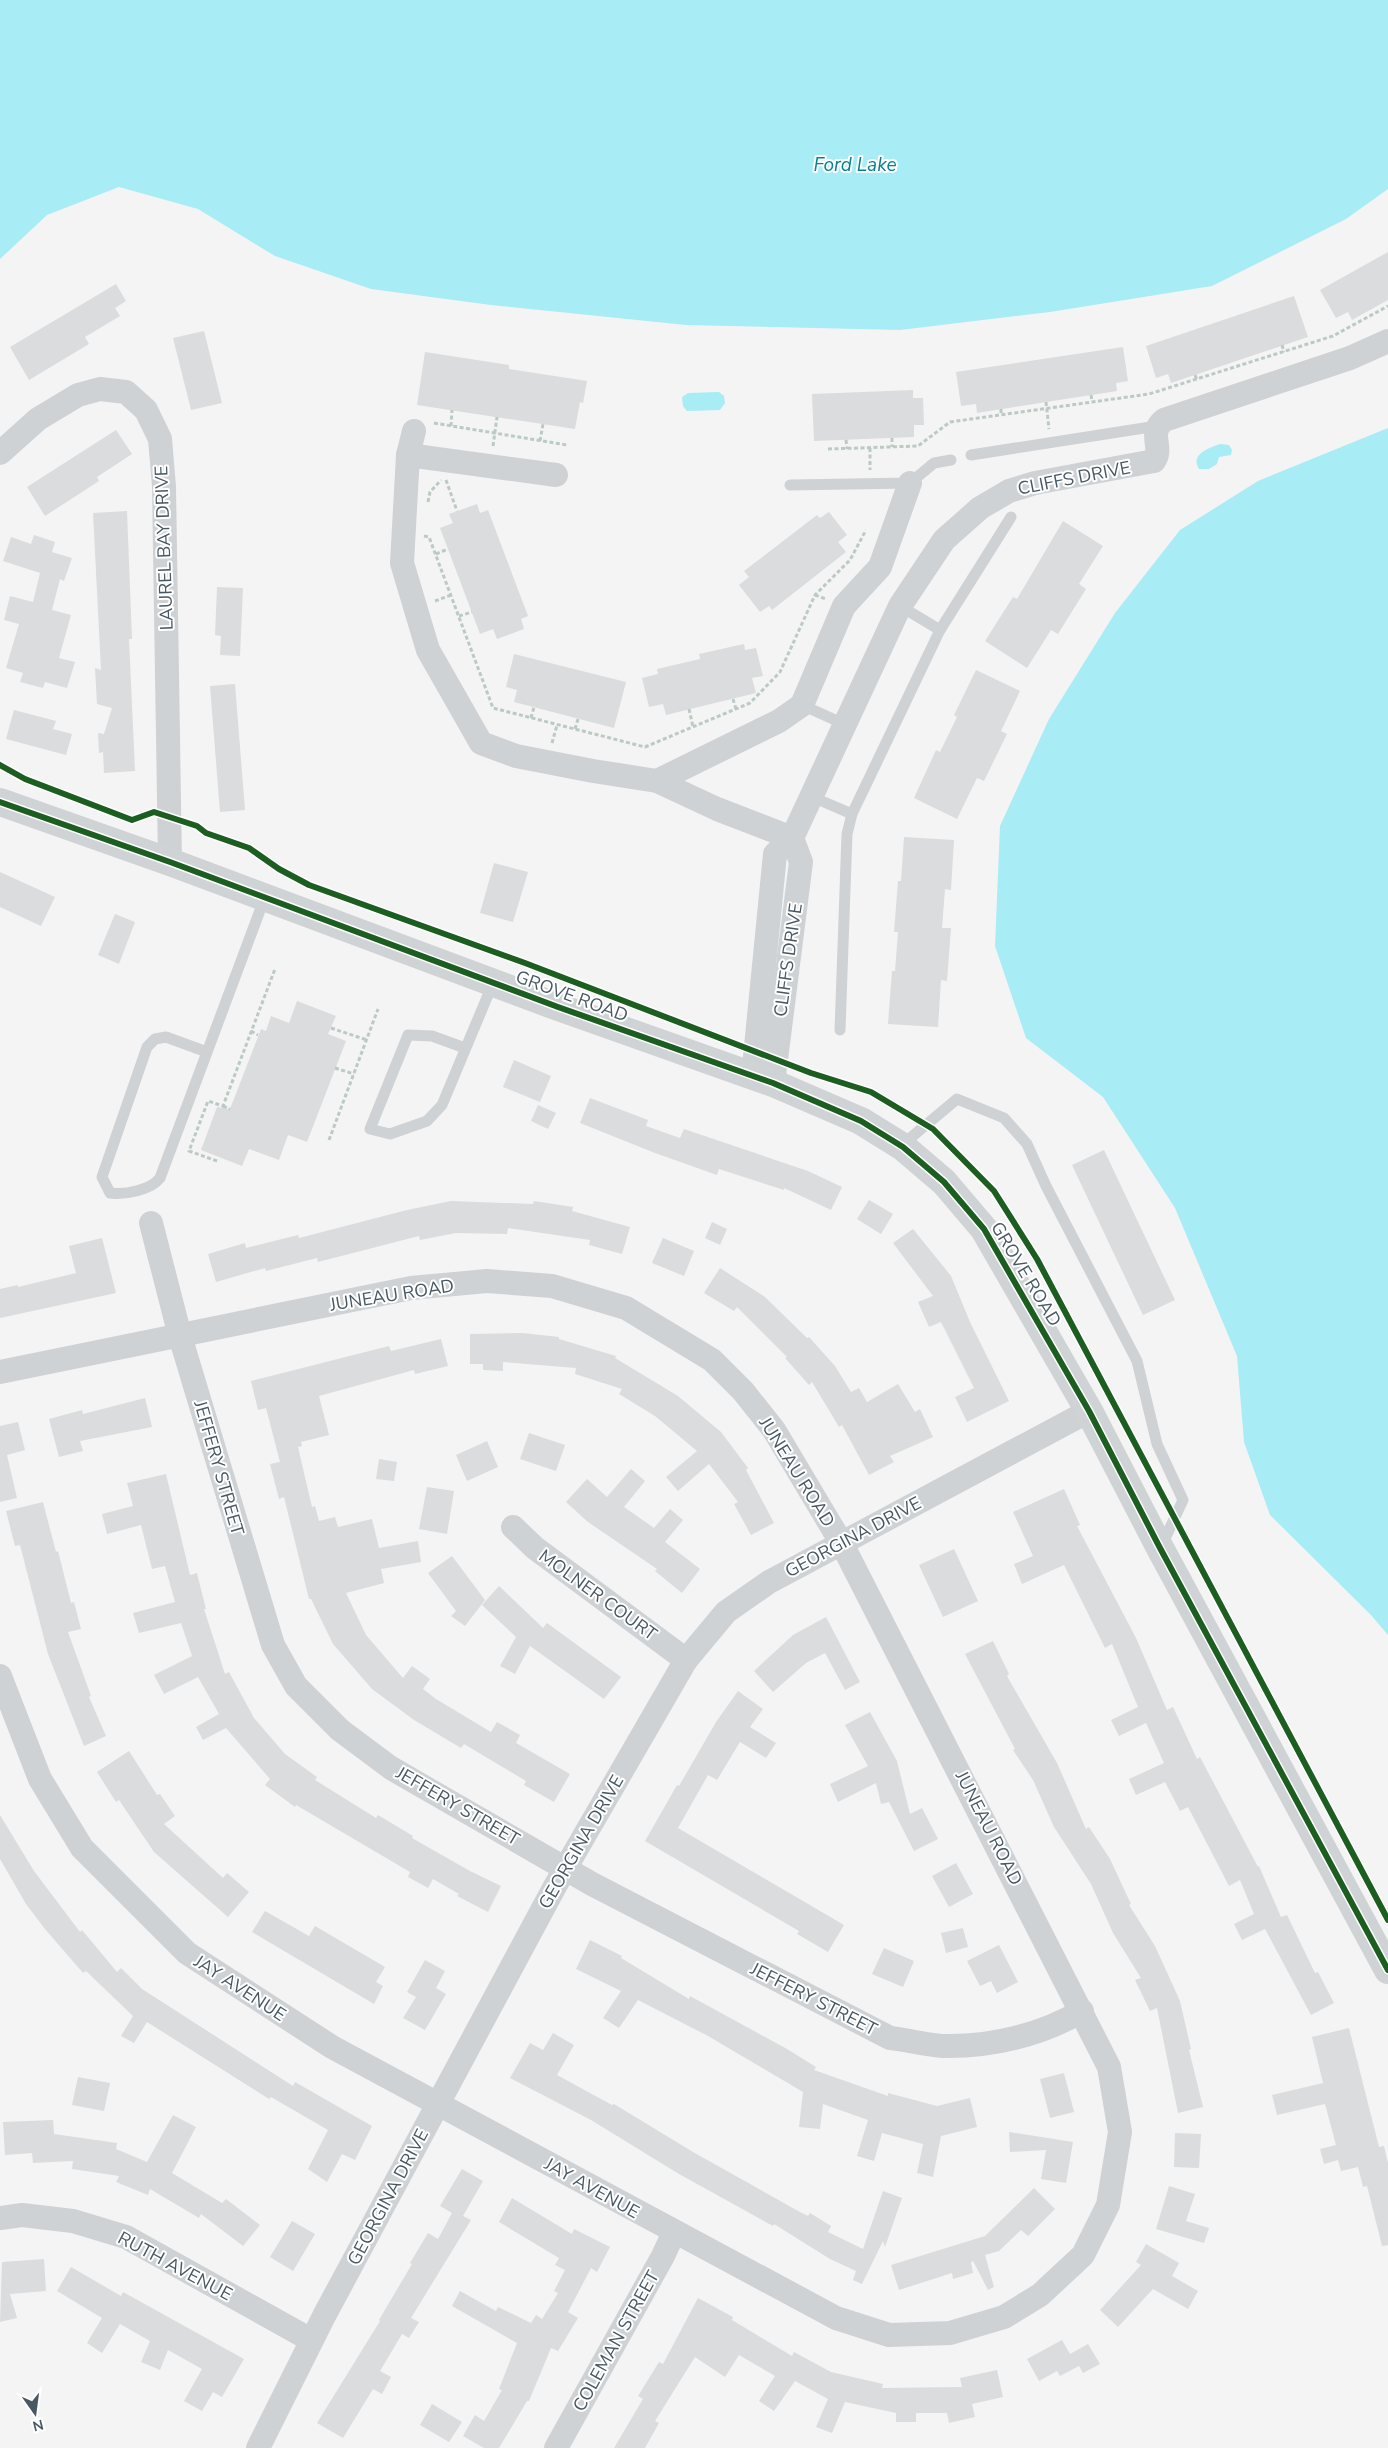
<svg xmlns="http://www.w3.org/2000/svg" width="1388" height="2448" font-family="'Nunito Sans',sans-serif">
	<rect width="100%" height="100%" fill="#f4f4f4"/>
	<g fill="#a8ecf5">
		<path d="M0 0H1388V189L1346 219 1212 286 1050 312 900 330 686 325 491 305 371 289 275 256 198 209 119 187 47 215 0 259Z"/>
		<path d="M719 392 724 396 725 403 720 410 687 411 683 406 682 397 688 393Z"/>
		<path d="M1388 428V1635L1371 1615 1270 1515 1244 1442 1237 1356 1175 1208 1103 1097 1026 1038 995 946 1000 826 1049 719 1115 613 1180 530 1258 481Z"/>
		<path d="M1220 444 1229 445 1232 450 1231 455 1219 457 1217 464 1209 469H1199C1190 454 1209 448 1220 444Z"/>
	</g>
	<g fill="#dbdcde">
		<path d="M1388 252V300L1352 320 1348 312 1336 318 1320 290Z"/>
		<path d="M116 284 126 301 115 308 120 316 85 337 89 344 29 380 10 347Z"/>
		<path d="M1294 296 1308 337 1171 383 1168 374 1156 378 1146 346Z"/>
		<path d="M204 331 222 403 191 410 173 338Z"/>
		<path d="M1123 347 1128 381 1116 383 1117 391 977 413 976 404 961 406 956 372Z"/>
		<path d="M425 352 509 365V369L587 381 583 403 580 402 575 429 417 405Z"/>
		<path d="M913 390V398H923L924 425H914V437L814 441 812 394Z"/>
		<path d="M116 430 132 454 97 477 99 481 45 516 27 487Z"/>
		<path d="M477 504 480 513 488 510 528 616 521 619 524 629 497 639 493 629 480 634 440 528 453 523 449 514Z"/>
		<path d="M127 511 132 639H129L135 771 104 773 103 752 99 753 98 733 104 734 112 708 97 704 95 668 101 670 93 513Z"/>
		<path d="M829 512 847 535 838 542 846 552 772 610 769 606 760 612 739 585 749 577 744 571 817 515 820 518Z"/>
		<path d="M1063 521 1103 546 1079 584 1086 589 1058 634 1051 630 1027 668 985 641 1013 597 1017 599Z"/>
		<path d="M34 535 55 542 52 552 72 558 64 581 60 579 52 610 71 615 59 658 75 662 67 688 45 682 43 688 20 682 23 673 6 668 19 624 4 620 10 596 33 602 40 573 3 561 11 537 31 544Z"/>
		<path d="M217 587 243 588 240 656 220 655 221 636 215 635Z"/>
		<path d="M744 644 745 650 756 648 763 676 752 678 756 693 666 715 663 704 649 707 642 678 658 674 657 669 700 659 699 654Z"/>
		<path d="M514 654 626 682 614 728 514 702 517 690 506 687Z"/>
		<path d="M976 670 1020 691 1001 731 1007 734 984 781 977 778 957 819 914 798 936 750 940 752 957 717 954 715Z"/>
		<path d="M235 684 245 810 220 812 210 686Z"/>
		<path d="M14 710 56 721 53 729 72 734 66 755 6 739Z"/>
		<path d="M904 837 954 840 951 890 945 889 942 928H951L947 981 941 980 938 1027 888 1024 892 971H895L898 932H894L898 881H901Z"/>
		<path d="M494 863 528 872 513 922 480 913Z"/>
		<path d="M0 872 55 897 41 926 0 907Z"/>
		<path d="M115 914 135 922 119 964 98 955Z"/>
		<path d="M297 1001 336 1016 328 1034 346 1041 307 1142 288 1135 279 1160 249 1149 242 1166 201 1150 217 1107 230 1109 261 1029 266 1031 271 1016 289 1023Z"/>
		<path d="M514 1060 551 1076 540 1102 503 1087Z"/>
		<path d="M590 1098 648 1120 646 1126 680 1138 684 1129 808 1171 842 1187 831 1210 784 1188V1190L719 1169 717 1175 655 1153 580 1123Z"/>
		<path d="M538 1105 556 1113 548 1129 531 1121Z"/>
		<path d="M1104 1150 1175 1300 1143 1315 1072 1165Z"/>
		<path d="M869 1200 893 1214 881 1234 857 1219Z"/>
		<path d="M451 1201 533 1204 534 1201 573 1207 572 1211 630 1227 622 1254 589 1245 590 1240 508 1228 507 1234 456 1233 420 1240 419 1236 318 1262 317 1258 266 1271 265 1268 216 1282 208 1254 245 1243 246 1248 298 1235 299 1238 407 1210Z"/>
		<path d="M712 1222 727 1229 720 1245 705 1238Z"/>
		<path d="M913 1229 951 1276 970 1322 1009 1401 967 1422 955 1397 974 1388 941 1322 929 1327 918 1302 933 1296 893 1243Z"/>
		<path d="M102 1238 116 1293 0 1318V1289L18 1285V1287L76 1273 69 1246Z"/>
		<path d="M663 1238 694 1251 684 1276 652 1263Z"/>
		<path d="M720 1268 765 1297 807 1338 809 1337 835 1366 851 1392 859 1388 867 1402 898 1384 915 1412 920 1409 933 1437 890 1456 894 1462 869 1475 842 1425 839 1427 812 1382 809 1385 785 1358 787 1357 737 1307 734 1311 704 1293Z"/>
		<path d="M522 1333 559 1337V1339L616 1356 615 1358 678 1396 721 1432 748 1468 746 1470 774 1523 751 1535 734 1504 738 1502 709 1464 678 1491 666 1477 697 1451 655 1416 619 1394 622 1389 575 1374 576 1368 503 1362V1371L483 1370V1364H470V1334Z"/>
		<path d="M441 1339 448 1366 415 1374 414 1370 319 1396 329 1435 301 1442 302 1446 298 1447 312 1507 315 1506 319 1521 335 1517 338 1527 372 1519 379 1548 418 1541 421 1562 381 1569 384 1583 346 1593 366 1635 403 1678 412 1666 430 1679 423 1689 436 1699 491 1732 497 1722 520 1735 516 1743 570 1774 554 1802 524 1785 526 1781 464 1744 461 1748 414 1720 372 1689 333 1644 311 1599H309L284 1497 279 1499 270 1464 280 1462 266 1408 258 1410 251 1381 389 1346 391 1351Z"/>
		<path d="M145 1398 152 1427 80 1441 83 1451 59 1457 49 1419 82 1410 83 1414Z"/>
		<path d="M18 1422 25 1450 7 1455 17 1498 0 1502V1426Z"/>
		<path d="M529 1433 565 1445 556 1471 520 1459Z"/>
		<path d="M487 1441 498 1467 467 1481 456 1455Z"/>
		<path d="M379 1459 397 1462 394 1481 376 1479Z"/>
		<path d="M631 1469 645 1481 624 1507 654 1528 670 1509 683 1520 665 1542 700 1569 682 1593 655 1571 657 1569 588 1522 566 1502 587 1479 607 1497Z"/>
		<path d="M166 1474 190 1575 197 1573 206 1609H204L225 1674 229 1672 254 1718 285 1754 317 1777 315 1780 376 1818 378 1815 413 1836 412 1838 470 1871 501 1886 488 1912 457 1896 459 1894 433 1879 428 1888 408 1877 410 1872 296 1805 295 1807 265 1785 270 1779 226 1728 203 1740 196 1727 219 1714 198 1677 164 1694 154 1675 192 1656 181 1623 139 1633 133 1613 175 1602 165 1566 152 1569 141 1525 107 1534 102 1514 133 1506 127 1483Z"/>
		<path d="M427 1487 454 1491 447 1534 419 1529Z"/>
		<path d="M1064 1489 1080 1525 1077 1526 1136 1638 1167 1710 1173 1707 1197 1759 1200 1757 1258 1867 1259 1866 1281 1917 1287 1915 1315 1973 1318 1972 1334 2003 1311 2015 1265 1929 1242 1940 1234 1924 1254 1914 1240 1880 1229 1886 1188 1807 1180 1811 1165 1782 1136 1795 1129 1779 1164 1763 1146 1723 1119 1736 1111 1720 1138 1707 1112 1644 1105 1648 1064 1565 1022 1584 1014 1564 1033 1556 1013 1512Z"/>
		<path d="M43 1502 56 1552 58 1551 71 1603 74 1602 81 1629 68 1632 91 1696 89 1697 106 1736 84 1746 48 1654 20 1545 15 1546 6 1511Z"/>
		<path d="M954 1549 978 1601 943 1617 919 1565Z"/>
		<path d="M452 1556 485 1600 465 1626 451 1616 456 1611 428 1573Z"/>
		<path d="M499 1586 543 1628 547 1623 621 1677 604 1699 530 1646 515 1674 500 1666 516 1637 482 1605Z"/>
		<path d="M826 1617 860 1682 845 1690 825 1653 806 1663 773 1692 754 1671 793 1635Z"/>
		<path d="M993 1641 1009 1674 1007 1676 1057 1763 1086 1829 1089 1827 1110 1859 1131 1904 1129 1905 1155 1946 1180 2001 1191 2049 1189 2050 1203 2107 1178 2113 1157 2008 1150 2011 1135 1980 1141 1978 1113 1933 1091 1884 1054 1827 1033 1780 1013 1750 1015 1749 965 1654Z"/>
		<path d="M738 1691 763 1709 750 1727 776 1743 766 1758 740 1742 717 1780 708 1775 678 1828 844 1925 828 1952 797 1934 799 1931 645 1841 677 1785 679 1786 716 1722Z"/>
		<path d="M870 1712 897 1761 910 1814 922 1808 938 1839 914 1851 889 1802 881 1804 876 1783 838 1802 830 1784 868 1766 845 1725Z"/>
		<path d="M129 1751 157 1795 160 1794 175 1816 164 1824 223 1878 227 1873 249 1892 228 1917 154 1852 119 1800 116 1802 97 1772Z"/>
		<path d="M0 1815 34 1871 80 1932 82 1930 117 1972 121 1968 142 1989 293 2086 295 2082 372 2126 355 2160 342 2154 327 2182 308 2169 328 2130 271 2097 269 2099 147 2022 134 2043 121 2036 133 2016 86 1971 83 1973 45 1929 26 1904 0 1859Z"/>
		<path d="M956 1863 973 1894 949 1907 932 1876Z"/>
		<path d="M265 1911 309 1936 315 1926 385 1967 376 1982 383 1986 374 2004 252 1932Z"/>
		<path d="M963 1928 968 1947 946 1953 941 1933Z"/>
		<path d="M590 1940 622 1956 621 1958 689 1999 690 1996 787 2049 816 2067 814 2070 888 2096V2093L937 2106 970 2098 977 2127 941 2136 933 2177 917 2173 923 2144 882 2133 874 2161 857 2156 868 2120 823 2104 820 2129 799 2127 803 2092 708 2036 638 2000 619 2028 603 2018 621 1991 576 1969Z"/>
		<path d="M999 1945 1018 1982 997 1993 991 1981 980 1986 967 1961Z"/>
		<path d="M884 1948 914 1961 903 1987 872 1974Z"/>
		<path d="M425 1960 445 1971 436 1988 446 1994 425 2030 403 2018 416 1997 407 1992Z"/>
		<path d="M1349 2028 1379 2147 1384 2146 1388 2163V2245L1382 2246 1367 2186 1363 2187 1358 2167 1341 2171 1338 2160 1324 2164 1320 2149 1336 2145 1325 2104 1277 2115 1272 2095 1323 2083 1312 2037Z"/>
		<path d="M553 2033 574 2045 557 2075 612 2105 614 2104 693 2152 800 2212 808 2216 810 2213 831 2226 828 2232 863 2249 883 2191 902 2198 885 2247 883 2241 862 2284 853 2280 856 2271 830 2259 774 2224 773 2226 679 2174 591 2120 510 2078 530 2043 543 2050Z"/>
		<path d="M1064 2073 1074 2112 1050 2118 1040 2079Z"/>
		<path d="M78 2077 110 2083 104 2111 72 2105Z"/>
		<path d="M173 2115 196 2127 172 2173 222 2203 226 2199 260 2225 243 2246 201 2214 199 2218 150 2189 148 2195 116 2182 119 2176 72 2169 73 2161 33 2163 32 2153 5 2155 3 2122 53 2120 54 2134 117 2143 116 2149 147 2162Z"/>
		<path d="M1009 2132 1073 2142 1066 2183 1041 2179 1046 2150 1010 2152Z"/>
		<path d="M1175 2133 1201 2134 1199 2168 1174 2167Z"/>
		<path d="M462 2169 483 2181 463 2216 471 2220 411 2318 419 2322 409 2338 402 2334 380 2371 391 2377 382 2394 373 2389 343 2438 317 2423 380 2321 379 2320 412 2264 410 2263 428 2233 438 2239 452 2213 440 2206Z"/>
		<path d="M1169 2186 1195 2194 1186 2221 1209 2228 1204 2243 1156 2229Z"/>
		<path d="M1034 2188 1055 2209 1028 2236 1021 2230 999 2251 985 2255 994 2287 988 2290 973 2261 971 2262 973 2273 953 2279 952 2273 899 2290 891 2265 985 2236Z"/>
		<path d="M512 2198 572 2234 574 2229 610 2247 597 2272 591 2268 568 2312 578 2318 558 2351 551 2348 529 2401H527L499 2448H484L463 2436 475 2415 484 2421 502 2390 499 2389 517 2343 452 2306 460 2291 496 2311 498 2307 531 2323 536 2315 542 2319 558 2293 554 2291 565 2270 555 2265 559 2258 499 2222Z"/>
		<path d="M292 2221 315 2234 293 2271 270 2257Z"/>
		<path d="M1146 2244 1179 2263 1172 2276 1198 2291 1188 2309 1153 2289 1118 2327 1100 2310 1141 2265 1136 2262Z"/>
		<path d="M44 2259 46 2291 10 2294 17 2318 0 2322 2 2262Z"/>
		<path d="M71 2267 121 2296 123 2292 244 2359 222 2397 213 2392 202 2411 184 2401 202 2369 168 2350 160 2370 141 2362 150 2341 120 2324 102 2353 87 2343 102 2318 57 2291Z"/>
		<path d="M698 2298 733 2317 732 2320 792 2356 794 2352 831 2372 883 2384 882 2388 962 2387 960 2378 997 2370 1003 2397 972 2404 975 2417 949 2423 947 2413H916V2422H896V2413L845 2402 832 2433 816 2427 828 2399 795 2381 774 2411 759 2401 775 2376 739 2355 725 2377 695 2357 655 2421 659 2423 645 2448H614L643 2399 638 2396 659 2362 663 2364Z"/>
		<path d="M1062 2340 1070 2354 1088 2344 1100 2364 1083 2373 1079 2366 1060 2376 1057 2371 1039 2381 1027 2359Z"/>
		<path d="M432 2404 462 2422 449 2442 420 2425Z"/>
	</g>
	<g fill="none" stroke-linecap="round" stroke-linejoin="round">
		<g stroke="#bccac4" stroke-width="3" stroke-dasharray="4 2.5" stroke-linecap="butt">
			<path d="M1282 345 1284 352"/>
			<path d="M1195 375 1197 380"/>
			<path d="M1091 395 1092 401"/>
			<path d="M1046 402 1049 429"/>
			<path d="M1001 409V414"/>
			<path d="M434 423 567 445"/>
			<path d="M451 426 452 410"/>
			<path d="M892 438V447"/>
			<path d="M846 440 847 449"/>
			<path d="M540 441 543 424"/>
			<path d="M493 446 497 417"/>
			<path d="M870 448V470"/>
			<path d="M828 449 918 446 950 422 1149 394 1333 336 1388 306"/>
			<path d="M446 480 457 511"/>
			<path d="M428 502 430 492 441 480"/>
			<path d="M424 536 429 537 493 708 645 747 750 703 780 672 815 595 850 560 866 530"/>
			<path d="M436 554 448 549"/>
			<path d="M815 595 826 599"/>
			<path d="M435 601 451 595"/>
			<path d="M459 616 472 612"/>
			<path d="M733 699 736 709"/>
			<path d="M689 709 693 727"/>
			<path d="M531 718 534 707"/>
			<path d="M575 729 578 719"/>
			<path d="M552 743 557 725"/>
			<path d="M331 1028 367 1040"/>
			<path d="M251 1031 258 1035"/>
			<path d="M335 1068 354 1074"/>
			<path d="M223 1106 230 1109"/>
			<path d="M329 1140 378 1009"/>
			<path d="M217 1161 189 1151 208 1101 223 1106 275 969"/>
		</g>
		<g stroke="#cfd2d5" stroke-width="11">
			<path d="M971 455 1157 426"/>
			<path d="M790 485 910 483 934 463 951 460"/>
			<path d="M900 606 940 630"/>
			<path d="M802 705 844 724"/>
			<path d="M810 796 852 814"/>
			<path d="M840 1030 847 834 852 814 940 630 1011 517"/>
			<path d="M465 1048 432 1036 408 1035 370 1129 390 1134 427 1121 442 1105 493 983"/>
			<path d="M207 1052 166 1037 155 1039 147 1047 102 1177 110 1193C125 1195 151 1190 160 1178L265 897"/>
			<path d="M902 1145 957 1099 1004 1118 1027 1144 1046 1186 1137 1361 1157 1444 1183 1500 1162 1545"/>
		</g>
		<g stroke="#cfd2d5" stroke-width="24">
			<path d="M414 431 408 455 402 563 428 650 481 743 516 756 593 771 657 781 717 809 792 838"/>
			<path d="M0 453 38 419 78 395 100 389 126 392 146 410 160 439 164 487 170 862"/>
			<path d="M408 455 556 475"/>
			<path d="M657 781 779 721 802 705 844 606 880 567 910 483"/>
			<path d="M753 1077 775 854 792 838 900 606 944 540 980 508 1009 491 1035 483 1154 461C1164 447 1147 434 1164 420L1350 358 1388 341"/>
			<path d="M773 1083 801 862 792 838"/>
			<path d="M151 1223 180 1336 273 1645 296 1686 340 1730 391 1768 592 1884 890 2038C908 2040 926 2045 943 2046 991 2047 1041 2035 1082 2011"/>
			<path d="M0 1372 411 1288 487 1281 552 1286 626 1308 712 1360 743 1391 774 1430 842 1544 1109 2067 1120 2132 1108 2205 1083 2255 1040 2295 1004 2317 950 2333 889 2335 836 2318 332 2047 187 1953 82 1848 40 1779 0 1676"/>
			<path d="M513 1527 535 1548 686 1660"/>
			<path d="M0 2218 22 2215 73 2221 126 2237 311 2340"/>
			<path d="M258 2448 324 2316 554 1888 686 1660 726 1612 769 1582 1089 1411"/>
			<path d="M556 2448 663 2256 674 2232"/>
		</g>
		<path stroke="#cfd3d5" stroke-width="28" d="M0 802 170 862 558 1007 773 1083 861 1121 903 1147 944 1182 984 1229 1089 1411 1160 1548 1388 1970"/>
		<g stroke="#fff" stroke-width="9">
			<g id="cycleway">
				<path d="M0 765 25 779 132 820 154 812 197 826 206 833 249 848 279 869 309 885 525 963 811 1073 871 1092 933 1129 994 1191 1037 1259 1388 1920"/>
				<path d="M0 802 170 862 558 1007 773 1083 861 1121 903 1147 944 1182 984 1229 1089 1411 1160 1548 1388 1970"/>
			</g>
		</g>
		<use href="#cycleway" stroke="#1b5e20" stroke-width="6"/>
	</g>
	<g text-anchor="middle" stroke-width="4" stroke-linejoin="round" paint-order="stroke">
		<g font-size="18" fill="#485863" stroke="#fff">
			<text transform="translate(1074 478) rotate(-11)" y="6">CLIFFS DRIVE</text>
			<text transform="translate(164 548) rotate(-92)" y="6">LAUREL BAY DRIVE</text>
			<text transform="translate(788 960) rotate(-82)" y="6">CLIFFS DRIVE</text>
			<text transform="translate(572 996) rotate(20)" y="6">GROVE ROAD</text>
			<text transform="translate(1026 1274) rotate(59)" y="6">GROVE ROAD</text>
			<text transform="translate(392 1295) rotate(-9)" y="6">JUNEAU ROAD</text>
			<text transform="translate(219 1468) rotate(74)" y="6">JEFFERY STREET</text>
			<text transform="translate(797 1472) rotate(58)" y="6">JUNEAU ROAD</text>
			<text transform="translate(853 1537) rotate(-28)" y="6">GEORGINA DRIVE</text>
			<text transform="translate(598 1595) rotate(36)" y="6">MOLNER COURT</text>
			<text transform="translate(458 1806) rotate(30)" y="6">JEFFERY STREET</text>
			<text transform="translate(989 1828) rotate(63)" y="6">JUNEAU ROAD</text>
			<text transform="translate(581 1842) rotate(-60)" y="6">GEORGINA DRIVE</text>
			<text transform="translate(240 1988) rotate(33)" y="6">JAY AVENUE</text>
			<text transform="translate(814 1999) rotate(27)" y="6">JEFFERY STREET</text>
			<text transform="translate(592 2188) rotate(29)" y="6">JAY AVENUE</text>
			<text transform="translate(388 2197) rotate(-62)" y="6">GEORGINA DRIVE</text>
			<text transform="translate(175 2266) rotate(28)" y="6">RUTH AVENUE</text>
			<text transform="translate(616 2341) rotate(-61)" y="6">COLEMAN STREET</text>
		</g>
		<g font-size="19" font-style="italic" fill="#048193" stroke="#fff">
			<text x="855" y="171">Ford Lake</text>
		</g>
	</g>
	<g transform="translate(35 2413) rotate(166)" stroke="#ffffff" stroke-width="4" paint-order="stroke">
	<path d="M0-4L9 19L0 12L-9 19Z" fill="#485863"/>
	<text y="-8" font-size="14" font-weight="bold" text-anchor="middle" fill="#485863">N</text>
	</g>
</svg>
